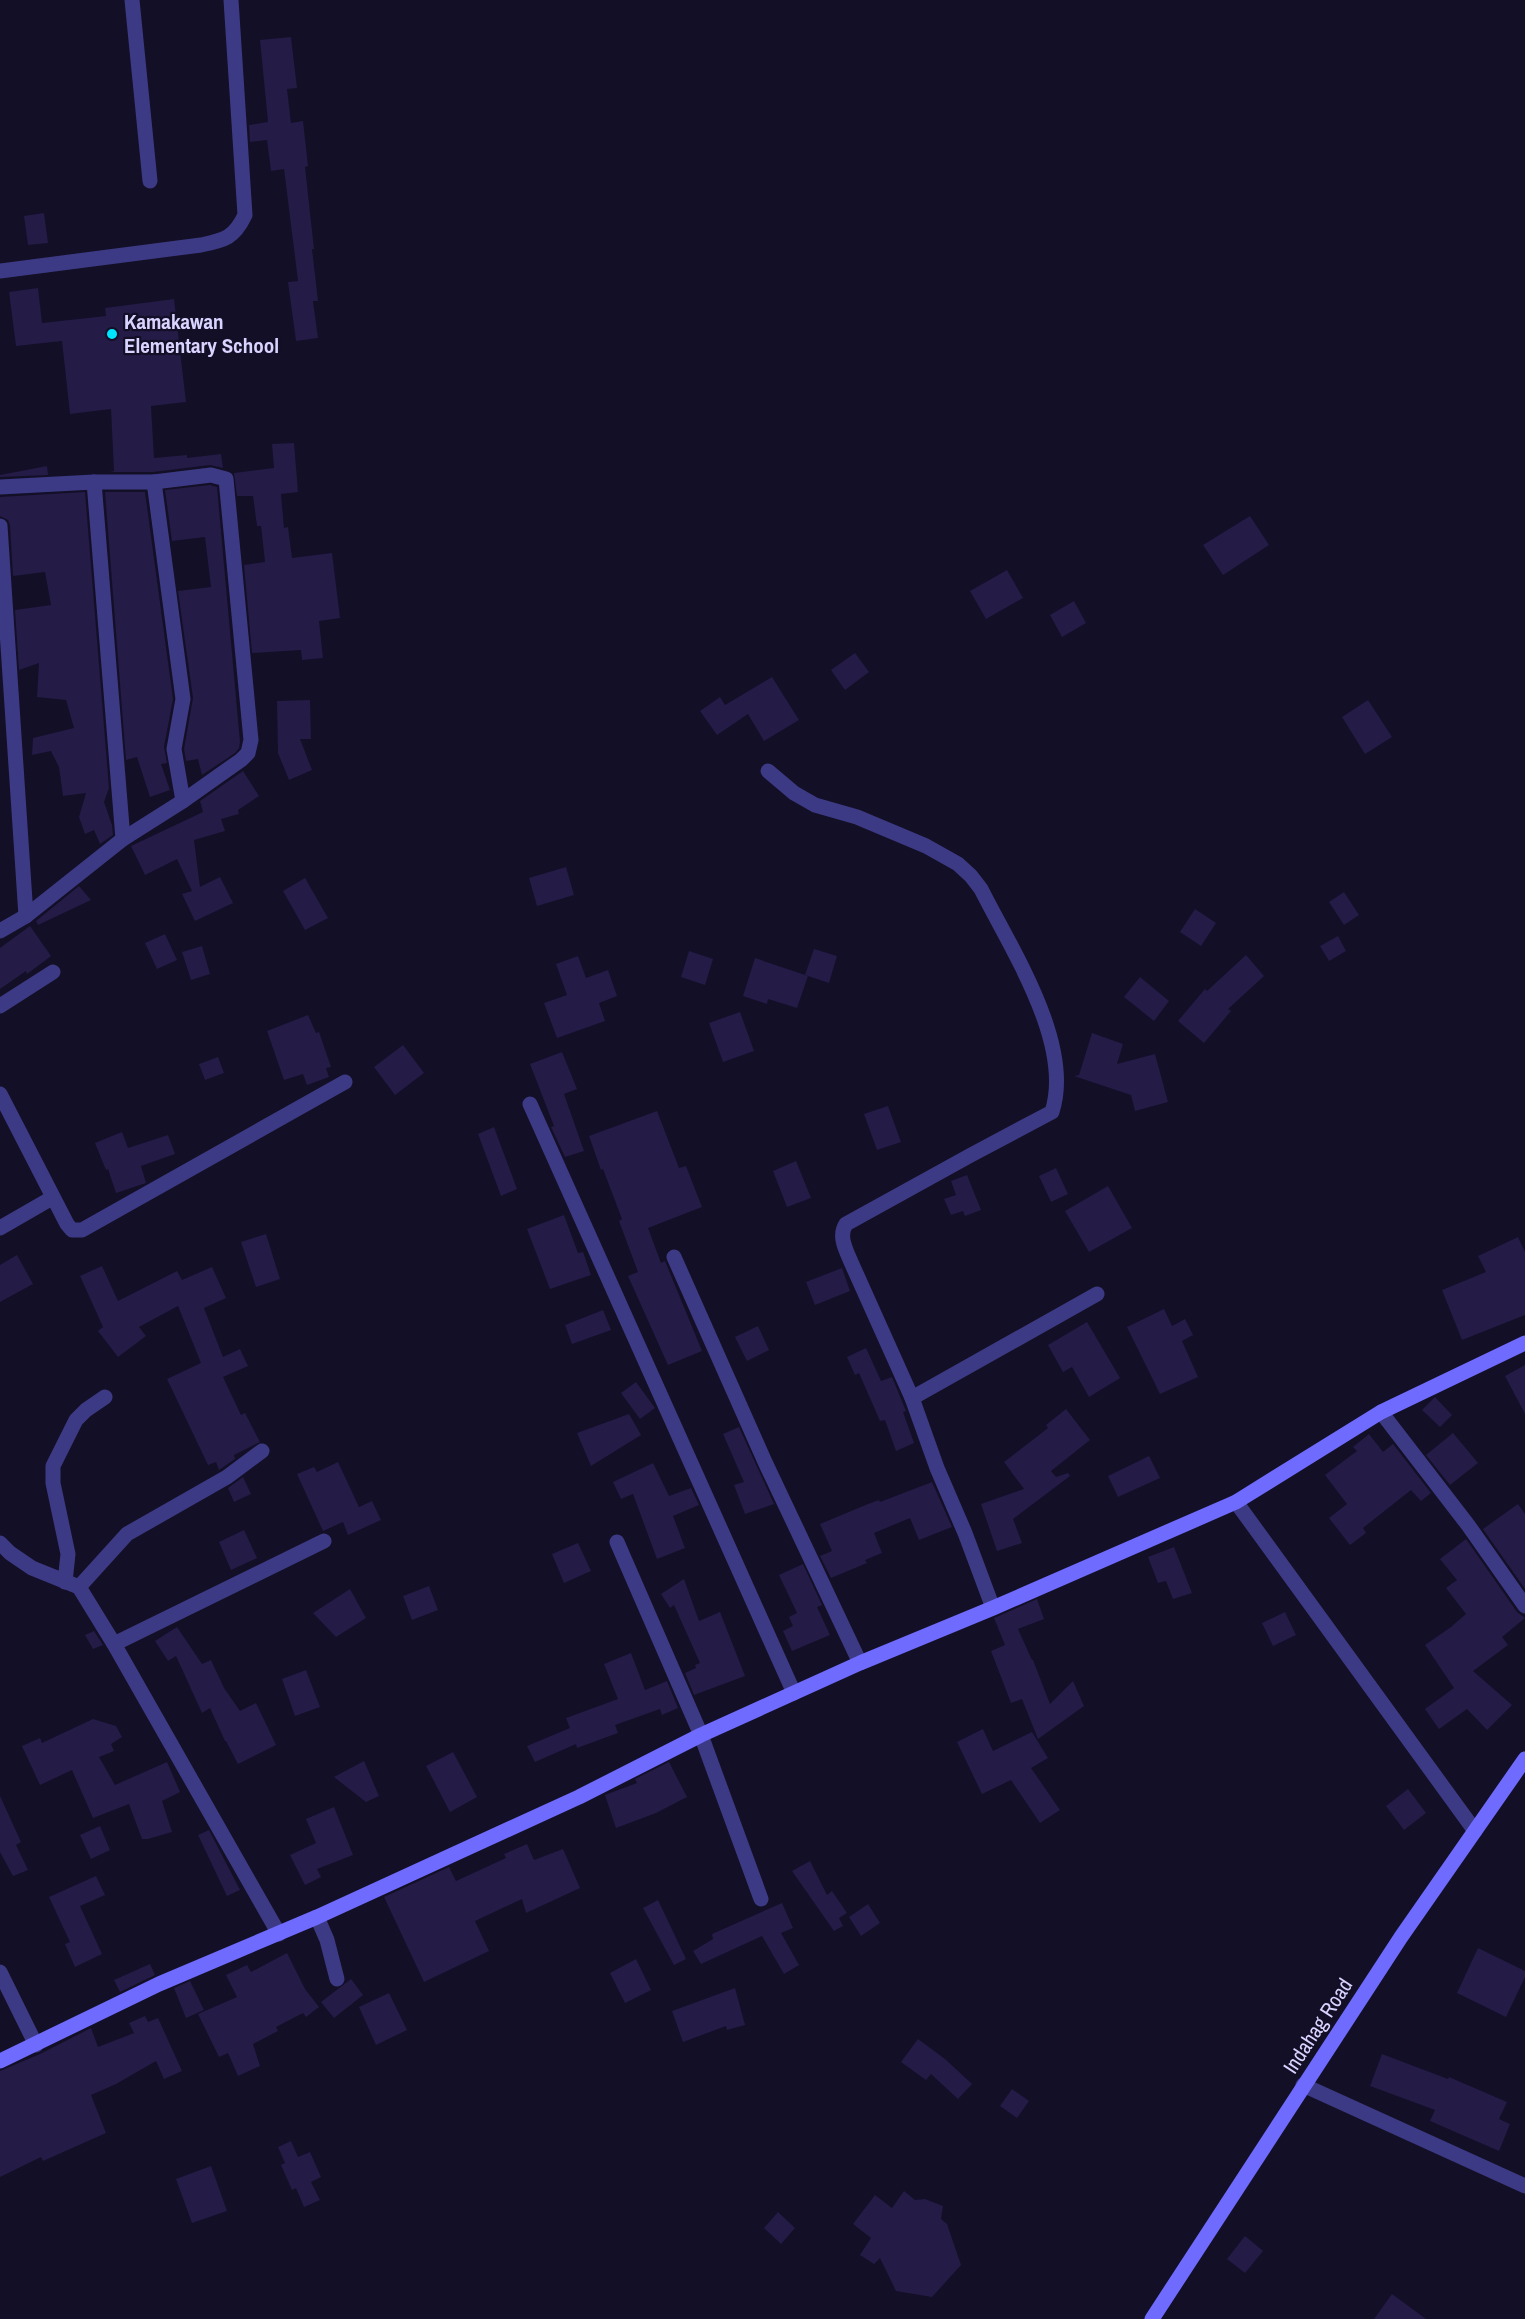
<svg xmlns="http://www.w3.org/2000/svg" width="1525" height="2319" font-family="'Archivo Narrow',sans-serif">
	<rect width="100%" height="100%" fill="#130f26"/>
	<g fill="#241b47">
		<path d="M291 37 297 88 287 89 291 123 303 121 308 166 305 167 314 249H312L318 301H313L318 338 296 341 288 282 298 281 284 169 271 171 267 140 250 142 249 125 268 122 260 40Z"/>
		<path d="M44 213 48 243 28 245 24 216Z"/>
		<path d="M38 288 42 323 106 316 105 308 174 299 186 402 151 406 154 458 187 455V458L221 454 223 468 210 465 153 472H110L114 471 111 409 70 414 62 341 16 346 9 292Z"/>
		<path d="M294 443 298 492 281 494 284 528 288 527 292 558 332 553 340 618 319 621 323 658 302 660 301 650 252 653 244 565 265 562 261 526H257L253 496H237L234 473 274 468 272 444Z"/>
		<path d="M47 466 48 475 0 477V475Z"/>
		<path d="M210 485 217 487 240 742 239 748 235 753 202 775 198 759 186 761 184 749 193 698 178 591 211 587 205 537 172 541 165 490Z"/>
		<path d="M85 492 109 788 104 802 112 825 113 835 100 844 94 830 85 834 79 817 86 793 63 796 59 767 51 751 32 755 33 738 74 728 66 700 37 697 39 663 19 670 15 610 51 605 45 572 13 576 10 525 8 520 0 516V497Z"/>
		<path d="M105 492H145L173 699 164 747 167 763 161 764 170 790 150 797 137 757 126 760Z"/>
		<path d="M1250 516 1269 545 1223 575 1203 545Z"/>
		<path d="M1007 570 1023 598 986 619 970 591Z"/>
		<path d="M1074 601 1086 623 1062 637 1050 615Z"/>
		<path d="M855 653 869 672 845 690 831 670Z"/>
		<path d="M772 677 799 720 764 741 748 714 717 735 700 711 720 697 725 705Z"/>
		<path d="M310 700 311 739H300L312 770 289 780 278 753 277 701Z"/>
		<path d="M1368 700 1392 737 1365 754 1342 717Z"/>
		<path d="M243 771 259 796 238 810 239 814 221 819 225 831 194 840 200 887 220 877 233 903 195 921 182 894 192 891 177 859 145 875 131 846 203 812 200 801Z"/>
		<path d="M566 867 574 895 537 906 529 878Z"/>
		<path d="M305 878 328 918 305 930 283 891Z"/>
		<path d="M79 886 91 900 38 925 36 921Z"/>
		<path d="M1344 892 1359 915 1344 925 1329 902Z"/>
		<path d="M1195 909 1216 923 1201 946 1180 932Z"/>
		<path d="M30 926 51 956 27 974 26 971 0 989V948Z"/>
		<path d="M165 934 177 960 157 969 145 943Z"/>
		<path d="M1338 936 1346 951 1329 961 1320 946Z"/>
		<path d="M202 946 210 974 191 980 182 952Z"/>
		<path d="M814 949 837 956 829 983 805 975Z"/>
		<path d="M689 951 713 959 705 985 681 977Z"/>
		<path d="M1246 955 1264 976 1228 1009 1231 1011 1204 1043 1178 1021 1205 989 1207 991Z"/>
		<path d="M578 956 586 978 608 970 617 996 599 1003 605 1021 557 1038 544 1003 567 995 556 964Z"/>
		<path d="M755 958 808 976 797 1008 768 999 767 1004 743 996Z"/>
		<path d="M1140 977 1169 1001 1154 1021 1124 997Z"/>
		<path d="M740 1012 754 1051 723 1062 709 1023Z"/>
		<path d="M308 1015 316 1033 319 1032 331 1067 326 1068 329 1077 307 1085 303 1074 284 1080 267 1031Z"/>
		<path d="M1092 1033 1123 1044 1117 1064 1155 1054 1168 1102 1135 1111 1131 1095 1074 1076 1079 1075Z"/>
		<path d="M403 1045 424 1073 395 1095 374 1067Z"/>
		<path d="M562 1052 577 1089 564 1094 584 1151 565 1157 551 1127 554 1126 530 1064Z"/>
		<path d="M218 1057 224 1073 205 1080 199 1064Z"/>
		<path d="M888 1106 901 1142 877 1150 864 1114Z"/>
		<path d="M657 1111 679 1168 686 1166 702 1207 648 1228 661 1263 665 1261 702 1351 668 1365 628 1276 638 1272 619 1221 622 1219 603 1169 601 1170 589 1136Z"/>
		<path d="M494 1127 517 1189 501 1196 478 1134Z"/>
		<path d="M122 1132 128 1148 168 1135 175 1154 141 1166 146 1183 116 1193 108 1169 106 1170 95 1143Z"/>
		<path d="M796 1161 811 1198 787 1207 773 1171Z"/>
		<path d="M1056 1168 1068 1194 1051 1202 1039 1176Z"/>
		<path d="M967 1175 981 1210 965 1216 963 1211 951 1215 944 1199 956 1195 951 1181Z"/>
		<path d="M1108 1186 1132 1228 1089 1252 1065 1211Z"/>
		<path d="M564 1215 578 1253 583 1252 591 1275 550 1289 527 1229Z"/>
		<path d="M266 1234 280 1279 256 1287 241 1242Z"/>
		<path d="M1518 1237 1525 1252V1315L1462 1340 1442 1290 1486 1272 1478 1256Z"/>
		<path d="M17 1255 33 1284 0 1302V1265Z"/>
		<path d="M102 1266 118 1301 177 1271 182 1280 212 1267 226 1298 204 1308 223 1357 240 1349 248 1366 223 1377 241 1415 245 1413 260 1442 234 1455 235 1459 219 1470 216 1462 208 1465 167 1379 201 1363 178 1306 139 1327 146 1336 118 1357 98 1331 103 1327 80 1276Z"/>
		<path d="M842 1268 850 1291 815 1305 806 1282Z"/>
		<path d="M1164 1309 1172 1326 1185 1319 1193 1335 1182 1341 1198 1377 1160 1394 1127 1327Z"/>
		<path d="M603 1310 611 1330 572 1344 565 1325Z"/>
		<path d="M1087 1322 1120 1378 1089 1397 1072 1367 1063 1372 1048 1345Z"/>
		<path d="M758 1326 769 1350 747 1361 735 1337Z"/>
		<path d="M866 1348 881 1381 892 1377 906 1411 903 1412 914 1443 896 1451 885 1420 880 1421 859 1373 855 1375 847 1357Z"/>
		<path d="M1525 1365V1414L1505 1376Z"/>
		<path d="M636 1382 655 1408 640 1419 621 1393Z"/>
		<path d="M1435 1397 1452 1415 1440 1427 1422 1410Z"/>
		<path d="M1066 1409 1090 1440 1051 1471 1056 1477 1068 1473 1070 1476 1013 1519 1022 1543 997 1551 981 1504 1024 1489 1004 1462 1048 1428 1046 1425Z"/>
		<path d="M629 1414 641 1435 591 1466 577 1433Z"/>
		<path d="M739 1427 774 1504 745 1514 734 1485 744 1482 723 1434Z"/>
		<path d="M1453 1433 1478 1463 1450 1485 1426 1455Z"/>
		<path d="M1369 1434 1383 1452 1393 1444 1431 1493 1421 1501 1411 1490 1363 1528 1366 1533 1350 1545 1329 1518 1347 1504 1325 1475 1357 1451 1353 1447Z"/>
		<path d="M1149 1456 1160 1478 1118 1497 1108 1476Z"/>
		<path d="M338 1462 359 1507 372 1501 381 1520 348 1535 343 1522 323 1531 297 1474 314 1467 317 1472Z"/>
		<path d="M653 1463 669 1496 691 1488 699 1505 673 1516 685 1548 657 1559 633 1494 621 1499 613 1482Z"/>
		<path d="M243 1477 251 1494 234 1502 228 1488Z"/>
		<path d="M932 1482 952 1527 919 1540 910 1518 874 1533 882 1553 865 1560 867 1563 831 1578 820 1556 832 1551 820 1524 868 1504 879 1500 880 1502Z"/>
		<path d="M1518 1504 1525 1514V1589L1483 1529Z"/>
		<path d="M244 1530 257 1558 231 1570 219 1542Z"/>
		<path d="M1466 1539 1517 1612 1525 1618 1502 1637 1508 1645 1473 1671 1512 1705 1487 1730 1467 1709 1439 1729 1425 1709 1454 1688 1425 1645 1451 1627 1466 1614 1446 1588 1457 1580 1440 1559Z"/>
		<path d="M578 1543 591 1571 564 1583 552 1554Z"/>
		<path d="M1174 1547 1192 1593 1173 1599 1166 1581 1158 1583 1148 1557Z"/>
		<path d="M803 1564 822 1605 817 1607 830 1635 792 1651 783 1631 793 1626 789 1617 797 1613 779 1575Z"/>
		<path d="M684 1579 699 1621 720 1612 745 1676 694 1695 685 1673 696 1668 695 1665 700 1663 674 1605 670 1608 661 1594Z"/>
		<path d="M429 1586 438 1610 412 1620 403 1596Z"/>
		<path d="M350 1589 366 1618 336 1637 313 1613Z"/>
		<path d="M1037 1599 1044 1619 1018 1629 1032 1660H1033L1050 1704 1073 1681 1084 1706 1038 1739 1022 1699 1011 1703 991 1651 1005 1645 994 1618Z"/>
		<path d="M1285 1612 1296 1635 1273 1646 1262 1623Z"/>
		<path d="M177 1627 202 1664 211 1660 224 1688 240 1711 256 1703 276 1745 238 1764 226 1741H225L210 1708 202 1713 176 1656 168 1661 155 1641Z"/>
		<path d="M94 1631 103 1645 93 1649 85 1635Z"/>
		<path d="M631 1653 645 1690 667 1681 678 1708 662 1715 660 1709 615 1725 618 1733 577 1748 576 1744 535 1762 527 1746 570 1728 566 1718 618 1699 604 1664Z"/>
		<path d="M306 1670 320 1707 295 1716 282 1679Z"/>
		<path d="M93 1719 116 1726 122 1737 111 1744 114 1751 99 1757 115 1785 167 1762 180 1792 162 1801 172 1832 148 1839H142L129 1804 93 1818 72 1770 40 1785 22 1746 40 1738 42 1743Z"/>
		<path d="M983 1729 993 1751 1032 1732 1048 1758 1031 1768 1060 1810 1040 1823 1011 1780 982 1794 957 1742Z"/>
		<path d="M453 1752 477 1797 450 1812 426 1766Z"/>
		<path d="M364 1761 379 1796 366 1802 334 1777Z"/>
		<path d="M669 1762 687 1797 656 1813 616 1828 605 1795 637 1783 635 1779Z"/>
		<path d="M1408 1789 1426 1813 1404 1830 1386 1806Z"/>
		<path d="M0 1796 21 1842 16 1845 28 1870 13 1876 0 1852Z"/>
		<path d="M334 1807 353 1855 317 1869 321 1877 305 1885 290 1855 316 1843 306 1819Z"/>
		<path d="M100 1826 110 1850 91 1859 80 1835Z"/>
		<path d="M209 1830 240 1890 227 1896 198 1835Z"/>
		<path d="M527 1844 534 1860 563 1849 580 1888 526 1913 522 1899 475 1921 489 1951 424 1982 384 1897 449 1867 456 1881 506 1858 504 1854Z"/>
		<path d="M810 1861 827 1895 832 1891 847 1913 839 1918 843 1926 834 1931 792 1871Z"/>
		<path d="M96 1876 105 1895 80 1906 102 1954 75 1967 65 1944 70 1942 49 1897Z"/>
		<path d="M658 1900 686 1959 674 1965 643 1908Z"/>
		<path d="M782 1903 793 1928 781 1933 799 1965 784 1974 762 1936 701 1964 693 1951 713 1939 712 1934Z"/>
		<path d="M868 1904 880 1923 861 1936 849 1917Z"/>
		<path d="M1478 1948 1525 1971V1977L1506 2017 1457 1993Z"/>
		<path d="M287 1953 305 1989 319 2007 306 2017 303 2013 276 2027 278 2031 253 2044 260 2066 238 2076 228 2053 219 2057 198 2014 237 1997 226 1975 247 1965 251 1972Z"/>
		<path d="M636 1959 651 1990 625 2003 610 1973Z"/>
		<path d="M150 1964 155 1975 120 1992 114 1980Z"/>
		<path d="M351 1979 363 1995 334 2018 321 2002Z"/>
		<path d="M190 1981 204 2010 186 2018 174 1988Z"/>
		<path d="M735 1988 745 2025 727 2030 726 2026 683 2042 672 2011Z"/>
		<path d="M389 1993 407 2030 376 2045 359 2007Z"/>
		<path d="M145 2016 148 2022 158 2018 182 2071 164 2079 156 2061 116 2084 91 2095 106 2133 43 2161 41 2157 0 2177V2071L40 2054 91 2028 98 2047 134 2033 129 2023Z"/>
		<path d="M918 2039 945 2059 972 2084 958 2099 931 2074 926 2080 901 2062Z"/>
		<path d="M1382 2054 1448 2079 1449 2077 1507 2102 1499 2119 1510 2124 1499 2151 1430 2121 1435 2110 1370 2086Z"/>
		<path d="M1012 2089 1029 2101 1017 2118 1000 2106Z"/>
		<path d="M291 2141 298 2157 310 2152 321 2177 311 2182 320 2200 304 2207 296 2188 292 2190 281 2165 285 2163 278 2147Z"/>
		<path d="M211 2166 227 2211 192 2223 176 2179Z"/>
		<path d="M904 2191 915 2200 925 2199 943 2206 941 2219 947 2224 961 2265 932 2297 896 2291 880 2258 874 2264 860 2255 871 2238 853 2224 875 2195 892 2208Z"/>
		<path d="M778 2212 795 2228 781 2244 764 2228Z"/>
		<path d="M1245 2236 1263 2251 1245 2273 1227 2259Z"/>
		<path d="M1392 2294 1426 2319H1374Z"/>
	</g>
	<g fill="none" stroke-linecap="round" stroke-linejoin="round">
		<g stroke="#3d3a85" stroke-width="15">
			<path d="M132 0 150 181"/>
			<path d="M94 482 123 839"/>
			<path d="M154 482 183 699 174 749 183 801"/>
			<path d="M0 487 94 482H154L211 475 226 479 251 740 248 753 241 760 183 801 123 839 26 916 0 931"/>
			<path d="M0 526 26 916"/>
			<path d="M768 771 794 793 815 805 857 817 926 846 958 864 971 876 981 889C1011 949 1074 1044 1052 1112L971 1155 846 1224C838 1236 846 1250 851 1262L912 1398 937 1468 965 1533 993 1608"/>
			<path d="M0 1006 53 972"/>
			<path d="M0 1094 67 1224 72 1230H82L345 1082"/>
			<path d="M530 1104 794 1693"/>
			<path d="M0 1228 52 1198"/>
			<path d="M674 1257 765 1462 860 1663"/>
			<path d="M912 1398 1097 1294"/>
			<path d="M1381 1412 1468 1525 1525 1606"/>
			<path d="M1236 1502 1475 1831"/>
			<path d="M617 1542 701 1735 761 1899"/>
			<path d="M65 1582 68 1554 53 1483V1466L76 1420 86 1410 105 1397"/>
			<path d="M79 1587 127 1534 227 1477 262 1451"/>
			<path d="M114 1644 324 1541"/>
			<path d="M317 1917 327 1940 337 1979"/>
			<path d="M0 1972 36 2045"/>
			<path d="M1303 2085 1525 2186"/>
		</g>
		<g stroke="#3d3a85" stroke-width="15">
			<path d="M0 271 201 245C225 240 234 238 245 215L231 0"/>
			<path d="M0 1543 10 1553 32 1568 79 1587 114 1644 279 1934"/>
		</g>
		<g stroke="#6f6bff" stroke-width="15">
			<path d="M0 2061 159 1984 317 1917 579 1797 701 1735 860 1663 993 1608 1236 1502 1381 1412 1525 1343"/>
			<path d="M1152 2319 1401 1937 1525 1759"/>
		</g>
	</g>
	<circle fill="#00e5ff" stroke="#130f26" stroke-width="2" cx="112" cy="334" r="6"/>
	<g text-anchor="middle" stroke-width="4.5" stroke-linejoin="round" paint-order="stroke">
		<g font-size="21" font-weight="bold" fill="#d9d4ff" stroke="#130f26" text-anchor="start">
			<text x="124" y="329">Kamakawan<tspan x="124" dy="24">Elementary School</tspan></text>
		</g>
		<g font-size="21" fill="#d9d4ff" stroke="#130f26">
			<text transform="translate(1318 2026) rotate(-57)" y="7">Indahag Road</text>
		</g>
	</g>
</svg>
